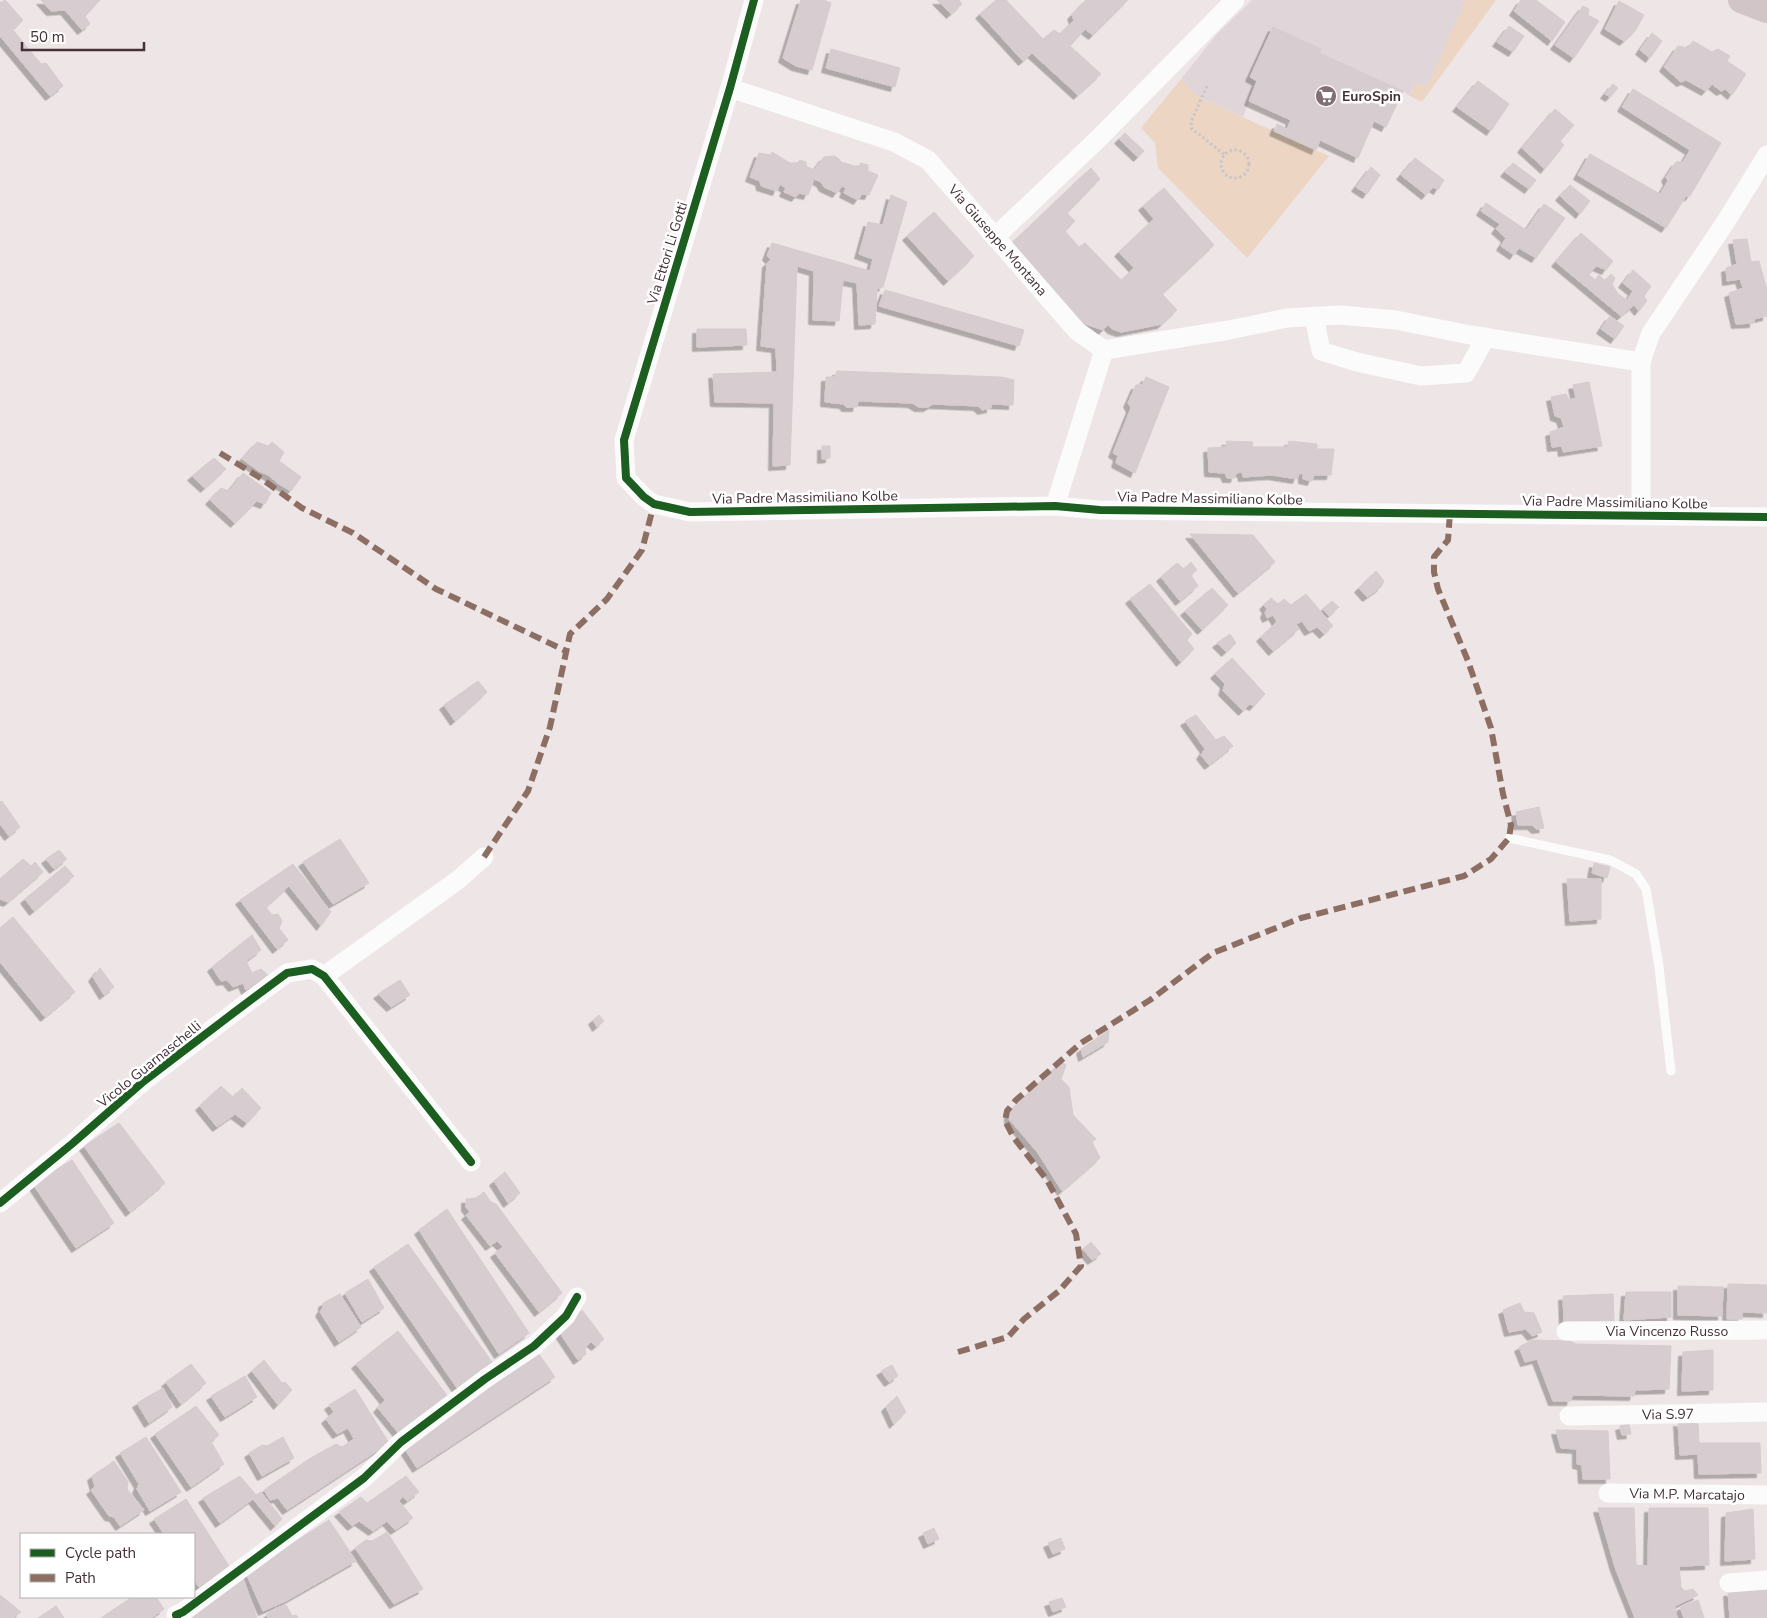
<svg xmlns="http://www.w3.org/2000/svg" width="1767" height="1618" font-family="'Nunito Sans',sans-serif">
	<defs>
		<filter id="shadow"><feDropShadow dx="-4.5" dy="4.5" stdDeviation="0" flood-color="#0004"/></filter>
	</defs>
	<rect width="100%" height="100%" fill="#eee5e7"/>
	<g fill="#ecd6c3">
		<path d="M1461 0H1496L1422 102 1410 96 1415 82 1427 87 1464 1Z"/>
		<path d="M1181 79 1198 97 1329 156 1247 258 1158 168 1155 143 1141 128Z"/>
	</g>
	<path fill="#e0d6d9" d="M1252 0H1461L1465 2 1427 87 1415 82 1410 96 1403 91 1250 77 1257 81 1243 117 1198 97 1181 79 1216 35Z"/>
	<g fill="#d7cdd0" stroke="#d6cbce" filter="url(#shadow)">
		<path d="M5 0 23 20 13 30 41 64 46 63 63 86 50 96 0 36V3Z"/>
		<path d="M41 0H100L85 16 90 24 82 30 65 10 51 11Z"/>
		<path d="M801 0H823L831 3 812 70 796 66 783 58Z"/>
		<path d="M937 0H959L962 4 951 14Z"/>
		<path d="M996 0H1006L1043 39 1054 30 1060 34 1074 20 1072 15 1086 0H1128L1093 35 1085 29 1070 46 1101 74 1078 95 1032 53 1023 61 980 14Z"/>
		<path d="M1521 0H1536L1565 22 1552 41 1514 11Z"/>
		<path d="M1619 1 1644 15 1635 31 1624 41 1605 29Z"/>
		<path d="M1583 6 1589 9 1588 15 1599 21 1574 58 1555 45Z"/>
		<path d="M1509 26 1524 36 1513 52 1497 42Z"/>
		<path d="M1273 27 1321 49 1319 53 1403 91 1386 127 1374 121 1358 158 1320 140 1316 150 1274 131 1277 124 1287 129 1291 120 1249 101 1257 81 1250 77Z"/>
		<path d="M1652 33 1662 41 1650 58 1640 50Z"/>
		<path d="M1693 41 1712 52 1718 49 1730 56 1727 61 1746 74 1732 95 1725 89 1721 91 1712 84 1706 91 1686 80 1681 82 1664 67 1678 46 1688 48Z"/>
		<path d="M831 49 900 68 895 87 826 68Z"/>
		<path d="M1478 81 1509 104 1491 131 1457 107Z"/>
		<path d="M1613 84 1618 88 1610 97 1605 94Z"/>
		<path d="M1633 89 1721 143 1690 196H1686L1666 228 1578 175 1590 154 1660 194 1668 181 1666 177 1676 162H1683L1690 150 1622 107Z"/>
		<path d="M1555 109 1574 125 1560 141 1564 145 1545 169 1522 148Z"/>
		<path d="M1125 133 1144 151 1138 157 1119 139Z"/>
		<path d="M772 152 790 163H797L800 160 806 162V166L814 170 824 157 834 156 838 158 841 162 854 166H859L861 163 868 165V171L878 175 869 195 862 194 858 200 844 193 846 188 842 186 837 193 824 187 821 182 814 179 808 195 799 193 796 197 784 192 786 188 780 184 777 191 761 186 760 181 750 177 759 153 770 155Z"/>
		<path d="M1415 158 1444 180 1438 190 1433 187 1426 195 1401 175Z"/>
		<path d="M1513 163 1536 180 1529 189 1505 172Z"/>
		<path d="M1371 167 1380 175 1367 194 1356 187Z"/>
		<path d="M1091 168 1100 179 1067 213 1075 221 1065 231 1079 247 1085 243 1121 280 1093 308 1108 325 1103 330 1079 322 1010 245Z"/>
		<path d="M1570 185 1590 201 1580 214 1560 196Z"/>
		<path d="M1164 188 1214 245 1162 294 1177 310 1162 324 1121 332 1112 329 1093 308 1134 268 1119 252 1154 219 1143 206Z"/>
		<path d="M891 195 907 202 883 287 877 288 875 324 859 325 857 283 843 280 839 321 813 320 814 271 797 266 790 465 773 466 774 403 715 402 713 374 777 372 776 348 761 346 767 263 771 260 767 256 772 243 870 271 873 259 859 254 868 222 883 225Z"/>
		<path d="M1486 203 1526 230 1544 204 1565 218 1536 258 1519 248 1514 255 1501 246 1506 238 1496 229 1500 224 1481 211Z"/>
		<path d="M934 212 974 256 948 281 907 236Z"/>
		<path d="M1581 233 1613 261 1606 270 1597 266 1588 274 1595 280 1599 275 1605 281 1611 274 1615 278 1612 284 1618 294 1627 300 1633 291 1623 283 1633 270 1651 286 1644 296 1647 301 1639 311 1634 305 1621 316 1556 262Z"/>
		<path d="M1747 239 1751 262 1759 261 1767 290V316L1754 319V323L1736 324 1729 293 1743 288 1740 279 1727 281 1726 268 1737 264 1733 240Z"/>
		<path d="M885 290 1024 330 1019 346 879 306Z"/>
		<path d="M1610 316 1624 326 1615 339 1601 329Z"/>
		<path d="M697 329H746L747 345 697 347Z"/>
		<path d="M837 371 1001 377 1014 380 1013 405 991 404V408L982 410 978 406 933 404 928 407H919L912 403 858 401 857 407H846L844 404 825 402 826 377H835Z"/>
		<path d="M1146 377 1169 387 1135 473 1116 463 1118 456 1113 453 1131 408 1128 403 1136 385H1142Z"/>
		<path d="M1589 382 1602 446 1563 452 1562 446 1552 447 1550 432 1564 427 1561 418 1555 416 1551 397 1566 394 1569 400 1576 398 1573 385Z"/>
		<path d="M1226 441 1253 442 1252 447H1287L1289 441 1317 444V449H1334L1331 475H1314L1312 481 1303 479V473L1299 474 1297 479 1272 475 1243 477 1242 472 1236 473 1235 478H1227L1225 473 1209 472 1208 448 1227 447Z"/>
		<path d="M257 442 268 446 272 442 284 452 279 461 301 477 291 491 279 484 268 475 259 471 242 459Z"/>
		<path d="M822 446H830V458L822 459Z"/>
		<path d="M214 458 226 469 205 488 192 476Z"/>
		<path d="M243 473 271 493 265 504 257 501 235 523 210 500 221 488 229 491Z"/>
		<path d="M1190 534 1253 535 1275 562 1238 593Z"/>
		<path d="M1191 562 1197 570 1191 575 1198 586 1180 601 1161 577 1177 563 1184 569Z"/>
		<path d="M1376 571 1384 581 1381 587 1367 597 1359 588Z"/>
		<path d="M1150 584 1192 634 1187 640 1194 649 1181 662 1130 599Z"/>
		<path d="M1212 588 1228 605 1202 630 1185 611Z"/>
		<path d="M1306 594 1333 626 1324 634 1317 627 1309 631 1302 621 1296 624 1299 629 1273 651 1261 637 1277 622 1273 615 1267 618 1265 613 1267 609 1264 605 1271 598 1278 604 1284 599 1291 605Z"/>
		<path d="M1332 601 1339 607 1329 616 1323 609Z"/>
		<path d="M1230 634 1236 643 1226 652 1217 643Z"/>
		<path d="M1232 658 1265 694 1254 706 1250 704 1243 711 1223 691 1225 684 1215 674Z"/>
		<path d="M478 681 487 692 455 721 444 705Z"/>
		<path d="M1196 715 1216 740 1224 736 1233 746 1209 765 1201 755 1205 749 1185 721Z"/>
		<path d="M2 801 20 827 9 836 0 824V802Z"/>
		<path d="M1539 807 1544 828 1536 829 1532 825H1518L1516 812Z"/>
		<path d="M340 839 369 883 333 904 303 862Z"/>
		<path d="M59 850 67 859 54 869 46 859Z"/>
		<path d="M23 859 31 866 35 862 43 872 8 902 0 899V879Z"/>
		<path d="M1594 863 1610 867 1607 878 1592 873Z"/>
		<path d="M293 864 331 912 321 926 289 886 266 907 272 915 278 914 282 921 279 928 288 940 277 949 240 900Z"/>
		<path d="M65 866 74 876 34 911 25 899Z"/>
		<path d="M1567 879H1601V919L1570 921Z"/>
		<path d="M13 917 75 992 45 1017 0 962V928Z"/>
		<path d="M252 935 261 950 246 961 252 973 261 969 268 975 246 990 243 983 233 987 227 980 221 981 212 967Z"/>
		<path d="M100 968 114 987 104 995 93 977Z"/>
		<path d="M400 980 410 995 391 1007 378 994Z"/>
		<path d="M599 1015 604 1021 597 1027 593 1020Z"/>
		<path d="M1109 1030 1108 1042 1083 1057 1081 1049Z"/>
		<path d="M1061 1062 1066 1065 1061 1079 1069 1087 1073 1115 1096 1139 1092 1142 1100 1158 1062 1191 1038 1153 1009 1119V1112Z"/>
		<path d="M221 1086 233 1097 242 1088 261 1108 247 1123 235 1114 217 1127 200 1106Z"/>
		<path d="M119 1123 165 1183 130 1212 84 1146Z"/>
		<path d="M72 1160 114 1223 76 1248 33 1184Z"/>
		<path d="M505 1172 520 1193 508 1203 494 1181Z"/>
		<path d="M484 1192 491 1202 496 1204 562 1293 539 1312 495 1253 503 1247 497 1241 490 1246 466 1215 470 1212 466 1207V1199L476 1198Z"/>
		<path d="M447 1209 529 1333 499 1354 419 1230Z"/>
		<path d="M1091 1242 1101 1254 1092 1260 1083 1249Z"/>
		<path d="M408 1244 492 1362 457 1388 374 1267Z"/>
		<path d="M368 1279 384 1308 362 1322 345 1293Z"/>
		<path d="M1728 1284 1767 1285V1313L1742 1312V1319H1727Z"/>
		<path d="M1678 1286 1723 1287 1722 1316 1678 1315Z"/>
		<path d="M1626 1292H1671V1317L1624 1320Z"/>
		<path d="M340 1294 361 1327 339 1342 320 1312 323 1307V1303Z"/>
		<path d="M1613 1294 1614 1322 1564 1323 1563 1296Z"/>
		<path d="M1520 1303 1524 1312 1534 1313 1542 1332 1532 1336 1526 1329 1509 1332 1503 1310Z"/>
		<path d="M582 1310 604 1339 596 1346 591 1342 585 1348 586 1354 578 1360 558 1330Z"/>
		<path d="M398 1331 449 1398 400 1435 378 1408 385 1400 356 1364Z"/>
		<path d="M1532 1340 1570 1341 1576 1344 1671 1346 1669 1389 1635 1390 1634 1396 1572 1395 1571 1401H1553L1537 1359 1525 1362 1519 1347Z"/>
		<path d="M536 1350 555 1377 417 1468 403 1446Z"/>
		<path d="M1713 1350V1390L1682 1391 1683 1352Z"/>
		<path d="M264 1360 282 1383 285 1382 292 1390 278 1405 252 1371Z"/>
		<path d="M191 1364 206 1383 181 1404 166 1382Z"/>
		<path d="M892 1365 898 1376 889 1382 881 1371Z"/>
		<path d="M245 1376 257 1397 225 1417 211 1396Z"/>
		<path d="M163 1388 172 1407 149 1423 137 1403Z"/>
		<path d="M355 1389 389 1443 287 1510 278 1498 270 1500 264 1490 309 1459 336 1444 342 1447 354 1439 348 1428 337 1434 326 1419 334 1412 329 1405Z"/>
		<path d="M897 1396 906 1412 894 1424 886 1407Z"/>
		<path d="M196 1406 219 1435 211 1442 224 1464 191 1487 155 1434Z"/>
		<path d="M1678 1422 1698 1424 1699 1443H1760L1761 1473 1699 1474 1698 1454 1680 1455Z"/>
		<path d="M1629 1424 1631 1434 1622 1435 1620 1426Z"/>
		<path d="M1556 1430 1608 1431 1610 1479H1583L1582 1465 1577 1464V1449L1561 1448Z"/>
		<path d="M146 1437 181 1492 150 1511 137 1489 139 1484 120 1453Z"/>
		<path d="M283 1437 294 1458 262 1476 249 1453 262 1445 267 1446Z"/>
		<path d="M114 1461 128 1482 127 1489 144 1510 120 1526 114 1517 109 1516 91 1490 95 1487 92 1476Z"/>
		<path d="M240 1476 256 1495 261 1492 282 1519 275 1526 253 1499 220 1523 203 1498Z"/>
		<path d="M406 1476 419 1492 407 1501 403 1496 399 1501 413 1518 395 1530 387 1521 373 1531 359 1521 352 1526 339 1512 361 1497 367 1503Z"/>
		<path d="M186 1499 229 1566 199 1587 194 1580V1534H164L154 1519Z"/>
		<path d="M1598 1508H1634L1636 1565 1648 1566 1649 1508H1708L1709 1565 1679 1566 1681 1587 1685 1591 1693 1589 1698 1595 1675 1606 1677 1618H1635L1615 1567Z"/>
		<path d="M1753 1509 1755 1559 1725 1561 1726 1513Z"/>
		<path d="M329 1520 356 1561 286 1601 263 1611 246 1573Z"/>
		<path d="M934 1528 939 1539 928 1544 923 1533Z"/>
		<path d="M387 1532 423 1589 394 1604 355 1548 366 1540 372 1541Z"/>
		<path d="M1061 1538 1065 1549 1053 1554 1048 1543Z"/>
		<path d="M243 1578 257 1618H186Z"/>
		<path d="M1767 1590V1618H1730L1728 1592Z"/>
		<path d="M0 1595 21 1612 13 1618H0Z"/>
		<path d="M132 1597H156L164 1609 151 1618H101Z"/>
		<path d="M1062 1598 1066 1607 1053 1612 1049 1602Z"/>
		<path d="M1698 1600 1704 1618H1684L1680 1607Z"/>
		<path d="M286 1605 292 1616 296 1615 298 1618H268L266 1615 276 1608Z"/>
		<path d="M56 1606 64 1618H38Z"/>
	</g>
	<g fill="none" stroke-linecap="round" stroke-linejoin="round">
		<g stroke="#ccc5c8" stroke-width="3" stroke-dasharray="2.5 2.5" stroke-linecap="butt">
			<path d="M1207 86 1191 122V128L1225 155"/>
			<circle cx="1235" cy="164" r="14"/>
		</g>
		<path stroke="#fcfbfb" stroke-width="9" d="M1509 838 1610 860 1636 874 1646 889 1659 967 1671 1071"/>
		<g stroke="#fcfbfb" stroke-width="19">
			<path d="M754 0 730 88 624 440 626 478 644 497 654 504 690 512 1055 506 1100 510 1767 517"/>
			<path d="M730 88 894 142 928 160 1077 331 1104 350 1055 506"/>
			<path d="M995 237 1098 139 1235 0"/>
			<path d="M1314 316 1321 351 1357 362 1421 376 1466 373 1486 337"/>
			<path d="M1104 350 1229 330 1287 318 1339 315 1396 320 1470 335 1641 362"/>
			<path d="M1641 514V362L1651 333 1725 223 1767 155"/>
			<path d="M324 976 458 880 484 857"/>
			<path d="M0 1203 73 1143 144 1081 232 1014 287 973 312 969 324 976 471 1162"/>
			<path d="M1566 1331 1767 1330"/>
			<path d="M1569 1416 1767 1412"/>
			<path d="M1608 1493 1767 1495"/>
			<path d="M1729 1583 1767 1580"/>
			<path d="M177 1618 176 1615 183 1612 364 1478 401 1442 485 1379 534 1346 566 1316 577 1297"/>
		</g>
		<path stroke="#d1c5c8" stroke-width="26" d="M1741 0 1767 10"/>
		<g stroke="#8d6e63" stroke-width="6" stroke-dasharray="12 6" stroke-linecap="butt">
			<path d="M220 453 259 477 302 508 353 533 436 589 566 651"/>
			<path d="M484 857 528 791 550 727 570 634 607 599 642 550 654 504"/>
			<path d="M958 1352 1008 1337 1024 1319 1059 1291 1081 1266 1076 1234 1047 1180 1014 1138 1005 1121 1007 1111 1016 1100 1081 1043 1150 1000 1213 953 1301 918 1464 876 1491 859 1509 838 1511 825 1503 794 1491 728 1468 661 1438 589 1434 572V557L1448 540 1450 513"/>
		</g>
		<g stroke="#fff" stroke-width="11">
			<g id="cycleway">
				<path d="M754 0 730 88 624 440 626 478 644 497 654 504 690 512 1055 506 1100 510 1767 517"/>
				<path d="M0 1203 73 1143 144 1081 232 1014 287 973 312 969 324 976 471 1162"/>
				<path d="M177 1618 176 1615 183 1612 364 1478 401 1442 485 1379 534 1346 566 1316 577 1297"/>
			</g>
		</g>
		<use href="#cycleway" stroke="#1b5e20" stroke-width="8"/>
	</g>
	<defs>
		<g id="supermarket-disc" transform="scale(1.125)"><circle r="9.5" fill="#807075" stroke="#fff"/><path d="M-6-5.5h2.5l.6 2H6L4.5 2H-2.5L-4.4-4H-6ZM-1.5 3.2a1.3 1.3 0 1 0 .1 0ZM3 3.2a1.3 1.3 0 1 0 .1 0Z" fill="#fff"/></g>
	</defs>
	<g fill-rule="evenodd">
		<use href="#supermarket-disc" x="1326" y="96"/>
	</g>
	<g text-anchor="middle" stroke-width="5" stroke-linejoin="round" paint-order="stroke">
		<g font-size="14" font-weight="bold" fill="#443137" stroke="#fff" text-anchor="start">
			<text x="1342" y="101">EuroSpin</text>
		</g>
		<g font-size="14" fill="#443137" stroke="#fff">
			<text transform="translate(998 240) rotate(49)" y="5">Via Giuseppe Montana</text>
			<text transform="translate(667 253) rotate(-73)" y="5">Via Ettori Li Gotti</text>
			<text transform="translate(805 497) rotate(-1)" y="5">Via Padre Massimiliano Kolbe</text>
			<text transform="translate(1210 498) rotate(1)" y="5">Via Padre Massimiliano Kolbe</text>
			<text transform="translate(1615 502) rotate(1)" y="5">Via Padre Massimiliano Kolbe</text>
			<text transform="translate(149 1064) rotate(-39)" y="5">Vicolo Guarnaschelli</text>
			<text x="1667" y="1336">Via Vincenzo Russo</text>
			<text transform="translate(1668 1414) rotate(-1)" y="5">Via S.97</text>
			<text transform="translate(1687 1494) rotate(1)" y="5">Via M.P. Marcatajo</text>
		</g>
	</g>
	<rect x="20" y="1533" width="175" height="65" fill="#ffffff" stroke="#b4adaf"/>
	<rect x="30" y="1549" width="25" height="8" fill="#1b5e20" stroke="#b4adaf"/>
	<text x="65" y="1558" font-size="15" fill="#443137">Cycle path</text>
	<rect x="30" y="1574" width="25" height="8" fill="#8d6e63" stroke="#b4adaf"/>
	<text x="65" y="1583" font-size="15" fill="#443137">Path</text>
	<path d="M22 42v8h122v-8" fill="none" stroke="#443137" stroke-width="2.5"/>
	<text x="30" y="42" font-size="15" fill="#443137" stroke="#ffffff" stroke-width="4" paint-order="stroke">50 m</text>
</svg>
